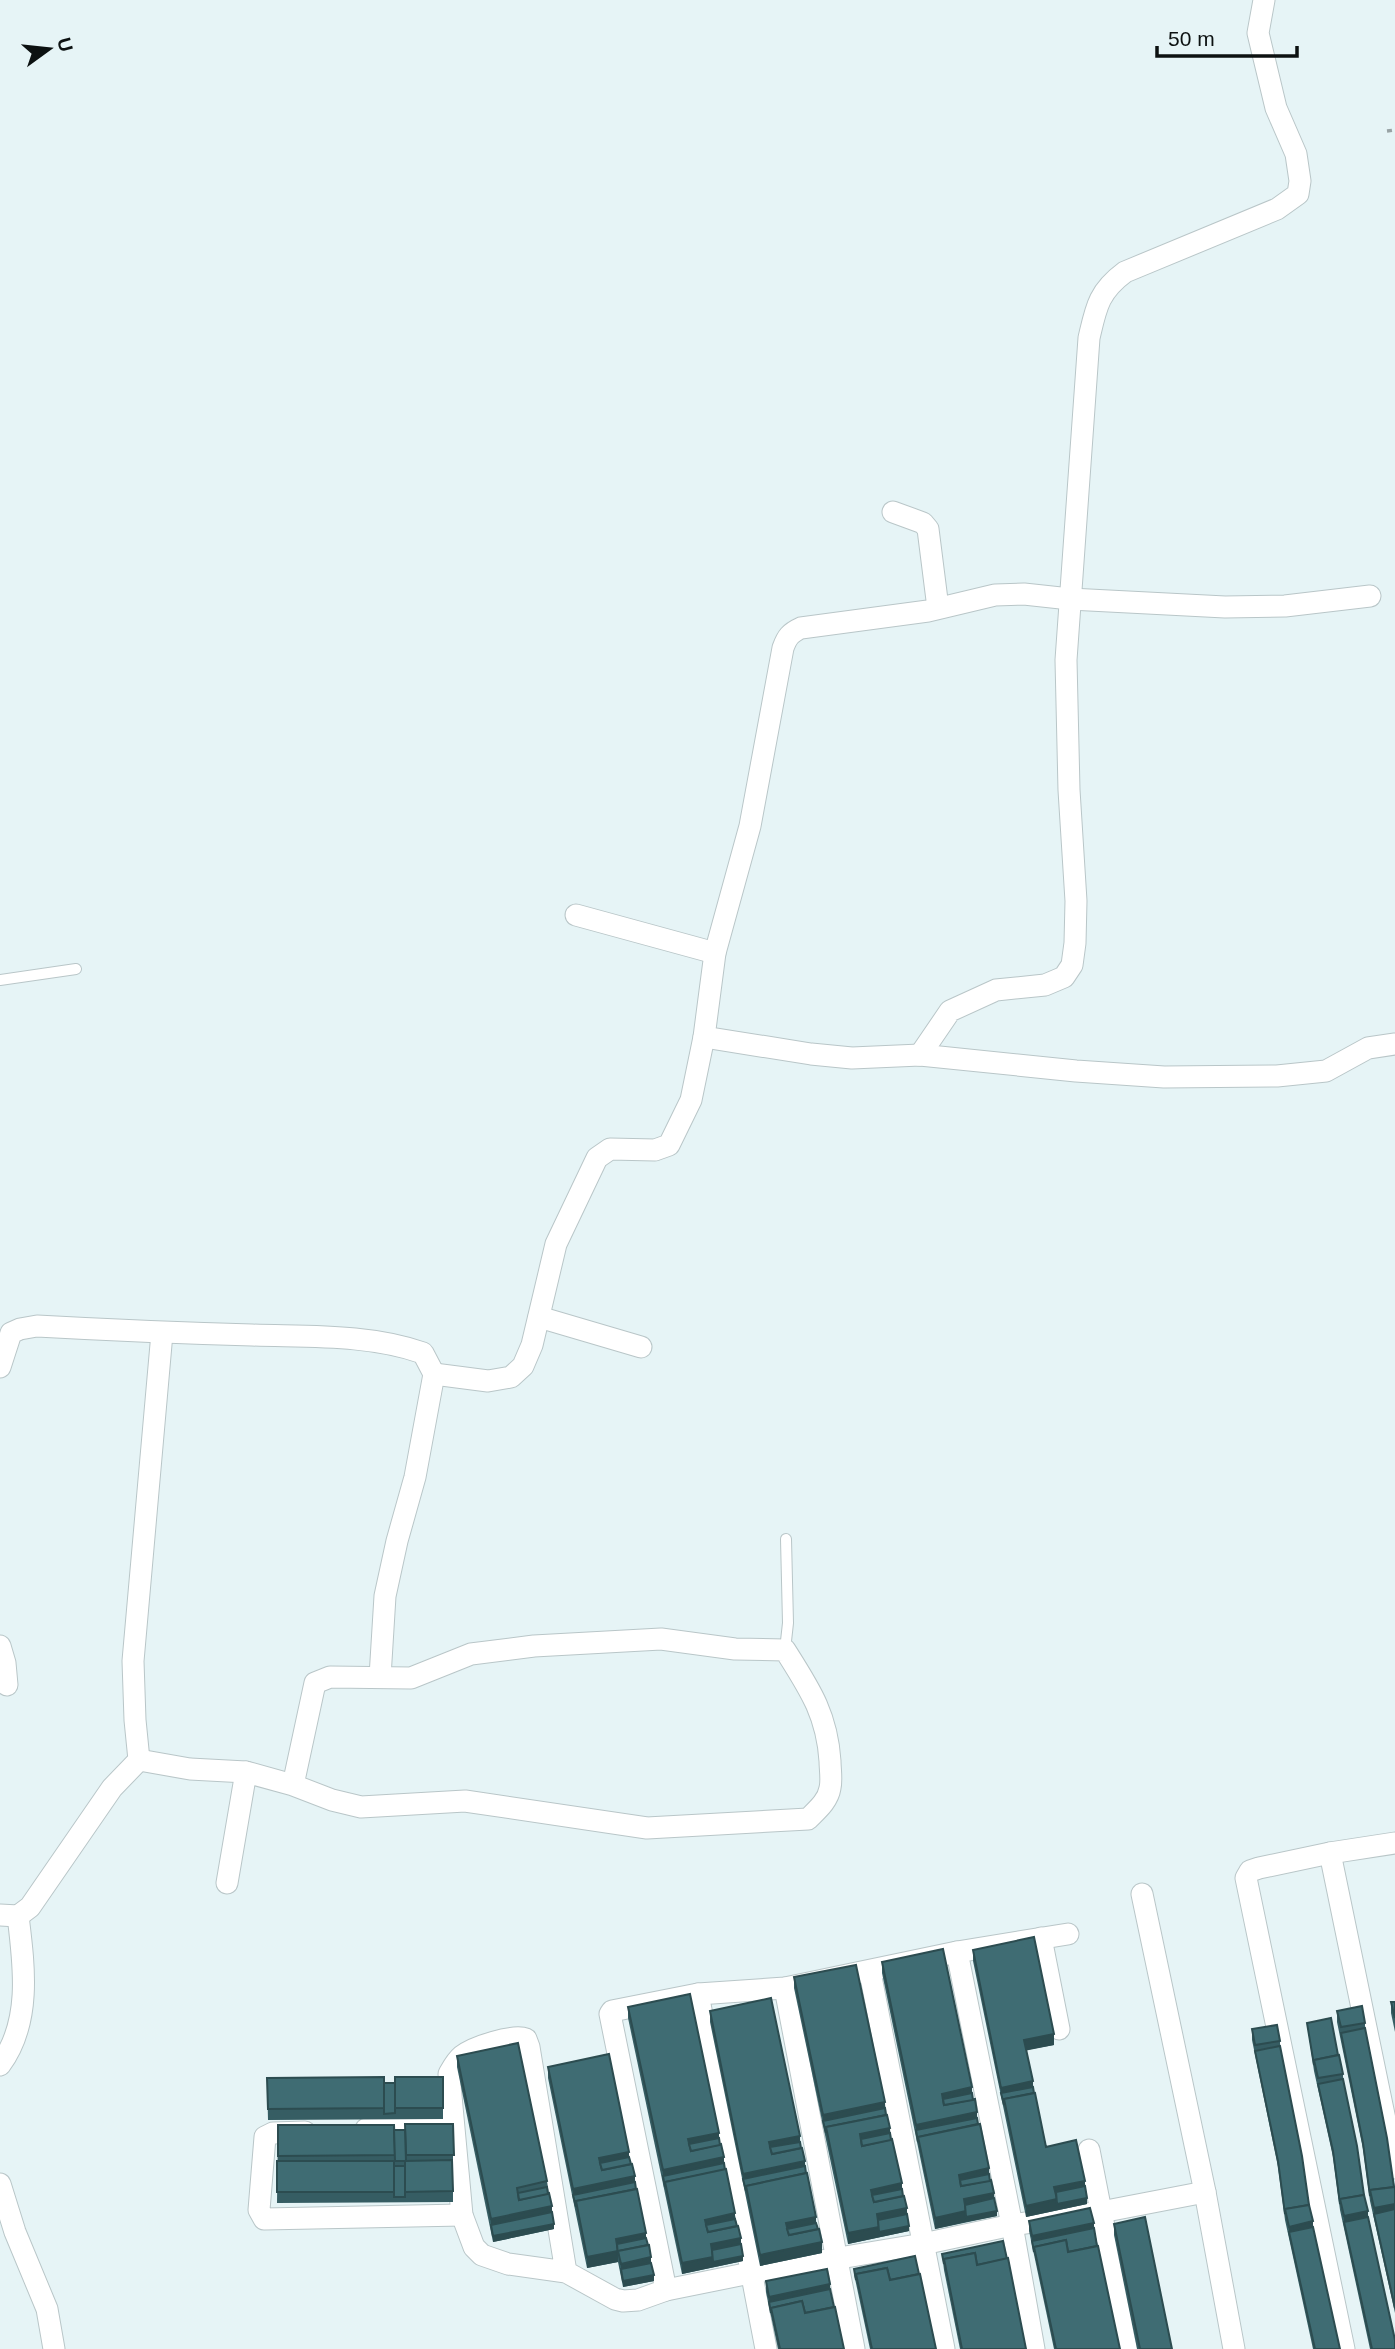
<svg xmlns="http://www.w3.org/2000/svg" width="1395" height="2349" font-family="Arial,sans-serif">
	<rect width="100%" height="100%" fill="#e6f4f6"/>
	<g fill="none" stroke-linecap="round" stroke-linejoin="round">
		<g stroke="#b9c6c8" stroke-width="12">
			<g id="service">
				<path d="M0 980 76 969"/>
				<path d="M785 1650 788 1623 786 1539"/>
			</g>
		</g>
		<g stroke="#b9c6c8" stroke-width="23">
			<g id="minor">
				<path d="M893 512 923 523 928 529 938 608"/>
				<path d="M576 915 715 953"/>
				<path d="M704 1037 811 1054 852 1058 920 1055 1076 1071 1164 1077 1277 1076 1326 1071 1368 1048 1395 1044"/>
				<path d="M920 1055 950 1011 996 990 1045 985 1064 977 1072 965 1075 943 1076 901 1069 790 1066 660 1089 338C1096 308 1098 292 1125 272L1277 209 1298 194 1300 181 1296 154 1276 108 1258 33 1264 0"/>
				<path d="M539 1317 641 1347"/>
				<path d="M0 1367 11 1333 20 1329 37 1326C109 1330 180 1333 252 1335 308 1337 370 1334 423 1353L434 1374 415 1477 397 1541 385 1596 380 1677"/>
				<path d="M434 1374 488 1381 511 1377 523 1366 532 1345 556 1244 597 1158 610 1149 655 1150 669 1145 691 1100 704 1037 715 953 750 826 783 648C787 637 790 633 801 628L928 611 995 595 1024 594 1070 599 1225 607 1285 606 1370 596"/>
				<path d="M0 1646 5 1663 7 1685"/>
				<path d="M139 1760 190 1769 246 1772 293 1785 332 1800 361 1807 465 1801 647 1828 808 1819C817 1810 828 1801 830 1788 832 1780 830 1769 830 1761 827 1714 809 1688 785 1650L735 1649 661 1639 534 1646 471 1654 411 1678 330 1677 315 1683 293 1785"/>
				<path d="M139 1760 135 1720 133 1661 162 1333"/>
				<path d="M1330 1853 1395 2168"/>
				<path d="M227 1883 246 1772"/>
				<path d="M1142 1894 1205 2192 1234 2349"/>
				<path d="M0 1915 18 1916 30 1907 112 1788 139 1760"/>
				<path d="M1041 1938 1059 2029"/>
				<path d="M957 1952 1012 2225 1034 2349"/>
				<path d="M870 1972 944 2349"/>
				<path d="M785 1988 854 2349"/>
				<path d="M698 1994 766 2349"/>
				<path d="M0 2065C32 2022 24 1965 18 1916"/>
				<path d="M366 2129 435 2126"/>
				<path d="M305 2132 273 2133 265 2137 259 2210 264 2219 462 2215"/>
				<path d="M1089 2150 1128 2349"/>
				<path d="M0 2184 15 2232 47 2309 54 2349"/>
				<path d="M566 2272 529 2047 526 2039C513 2034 473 2047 462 2056 456 2061 453 2067 449 2074L462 2215 474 2247 482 2255 508 2264 566 2272 615 2299 623 2301 638 2300 666 2290 750 2273 923 2244 1012 2225 1101 2212 1205 2192"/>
				<path d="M666 2290 610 2014 612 2011 698 1994 785 1988 957 1952 1068 1934"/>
				<path d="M1344 2349 1246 1878 1250 1871 1259 1868 1330 1853 1395 1843"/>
			</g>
		</g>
		<path stroke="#98a2a4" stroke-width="3.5" stroke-dasharray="5 3.5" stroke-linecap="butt" d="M1387 131 1395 130"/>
		<use href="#service" stroke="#fff" stroke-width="10"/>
		<use href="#minor" stroke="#fff" stroke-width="21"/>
	</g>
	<g fill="#365d63">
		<path d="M973 1950 1054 2045 1026 2050 1033 2087 1046 2147 1085 2186 1087 2204 1026 2217 973 1961Z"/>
		<path d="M882 1962 972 2093 997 2216 935 2229 882 1973Z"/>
		<path d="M794 1977 885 2108 907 2214 909 2231 848 2244 794 1988Z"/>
		<path d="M1391 2002H1395V2032L1391 2013Z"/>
		<path d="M628 2007 719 2138 741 2244 743 2261 682 2274 628 2018Z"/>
		<path d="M710 2011 800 2142 816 2223 822 2253 760 2266 710 2022Z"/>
		<path d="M1337 2011 1365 2023V2028L1395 2188V2313L1370 2201 1363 2149 1337 2022Z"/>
		<path d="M1307 2023 1338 2055 1343 2074V2079L1368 2217 1395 2349H1370L1340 2210 1333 2157 1314 2071Z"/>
		<path d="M1252 2029 1280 2041V2046L1313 2227 1340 2349H1313L1285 2220 1278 2167 1252 2040Z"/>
		<path d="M457 2056 547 2181 554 2229 493 2242 457 2067Z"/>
		<path d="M548 2067 629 2157 651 2263 654 2281 623 2287 618 2262 587 2268 548 2078Z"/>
		<path d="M443 2077V2119L268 2120 267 2078 395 2083Z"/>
		<path d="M453 2124V2202L277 2203 278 2125 394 2130H405Z"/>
		<path d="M1029 2221 1094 2228 1120 2349H1054L1029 2231Z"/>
		<path d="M1114 2224 1172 2349H1137L1114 2235Z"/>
		<path d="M942 2254 1026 2349H960L944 2270Z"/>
		<path d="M854 2269 936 2349H870L854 2274Z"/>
		<path d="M766 2281 830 2289 844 2349H778L766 2292Z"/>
	</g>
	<g fill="#2c4c50">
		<path d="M1054 2034V2045L1024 2051V2040Z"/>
		<path d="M1033 2081V2092L1001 2093V2088Z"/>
		<path d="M972 2087V2098L943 2104 942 2094Z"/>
		<path d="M885 2102V2113L823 2121V2126V2115Z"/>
		<path d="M977 2112V2123L916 2130V2125Z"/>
		<path d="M890 2128V2138L861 2144 860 2134Z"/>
		<path d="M719 2133V2144L689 2149 688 2139Z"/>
		<path d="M800 2136V2147L770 2153 769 2142Z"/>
		<path d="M629 2152V2163L600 2169 599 2158Z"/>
		<path d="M724 2157V2168L663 2176V2170Z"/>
		<path d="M805 2161V2172L743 2179V2174Z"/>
		<path d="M989 2168V2179L960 2185 959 2175Z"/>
		<path d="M635 2176V2187L573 2195V2189Z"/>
		<path d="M1085 2181V2192L1056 2198 1054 2187Z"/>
		<path d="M902 2183V2194L872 2200 871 2190Z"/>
		<path d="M994 2193V2204L965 2210 964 2199Z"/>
		<path d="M1087 2198V2204L1026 2217V2206L1057 2199Z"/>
		<path d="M1395 2204V2215L1374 2214V2208Z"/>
		<path d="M552 2206V2217L491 2225V2230V2219Z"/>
		<path d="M907 2208V2219L877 2225V2214Z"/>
		<path d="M966 2211V2222L935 2229V2218Z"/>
		<path d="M997 2211V2216L966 2222V2217Z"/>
		<path d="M1368 2211V2222H1344V2216Z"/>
		<path d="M735 2213V2224L706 2230 705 2220Z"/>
		<path d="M816 2217V2228L787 2234 786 2223Z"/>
		<path d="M1313 2221V2232H1289V2238V2227Z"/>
		<path d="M1094 2223V2234L1032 2241V2247V2236Z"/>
		<path d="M554 2224V2229L493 2242V2236Z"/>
		<path d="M909 2226V2231L848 2244V2233L879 2227Z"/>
		<path d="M646 2233V2244L617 2250 616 2239Z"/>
		<path d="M741 2238V2249L712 2255 711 2244Z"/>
		<path d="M822 2242V2253L760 2266V2255Z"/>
		<path d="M618 2251V2262L587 2268V2257Z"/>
		<path d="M743 2256V2261L682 2274V2263L713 2257Z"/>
		<path d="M651 2257V2268L621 2269V2275V2264Z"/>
		<path d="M654 2275V2281L623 2287V2281Z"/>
		<path d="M830 2284V2295L769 2302V2308V2297Z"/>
	</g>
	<g fill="#3f6c73" stroke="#2c4c50" stroke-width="2">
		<path d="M1034 1937 1054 2034 1024 2040 1033 2081 1001 2088 973 1950Z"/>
		<path d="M943 1949 972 2087 942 2094 944 2105 975 2099 977 2112 916 2125 882 1962Z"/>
		<path d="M856 1965 885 2102 823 2115 794 1977Z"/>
		<path d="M690 1994 719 2133 688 2139 691 2151 721 2144 724 2157 663 2170 628 2007Z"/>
		<path d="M771 1998 800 2136 769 2142 772 2154 802 2148 805 2161 743 2174 710 2011Z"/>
		<path d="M1391 2002H1395V2018Z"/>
		<path d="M1362 2006 1365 2023 1341 2027 1337 2011Z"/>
		<path d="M1331 2018 1338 2055 1314 2060V2065L1307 2023Z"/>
		<path d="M1277 2025 1280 2041 1255 2045 1252 2029Z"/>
		<path d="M1365 2028 1387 2138 1394 2187 1370 2190V2196L1363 2143 1341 2033Z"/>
		<path d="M518 2043 547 2181 517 2188 519 2200 549 2193 552 2206 491 2219 457 2056Z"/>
		<path d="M1280 2046 1302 2156 1309 2205 1285 2209V2214L1278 2161 1255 2051Z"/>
		<path d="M609 2054 629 2152 599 2158 602 2170 632 2164 635 2176 573 2189 548 2067Z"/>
		<path d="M1339 2055 1343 2074 1318 2078 1314 2060Z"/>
		<path d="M384 2077V2108L268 2109 267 2078Z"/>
		<rect x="395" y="2077" width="48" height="31"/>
		<path d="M1343 2079 1357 2146 1364 2195 1340 2199V2204L1333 2151 1318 2084Z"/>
		<path d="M384 2083H395V2113L384 2114Z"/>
		<path d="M1033 2087 1034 2093 1004 2099V2105L1001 2093Z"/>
		<path d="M972 2093 973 2100 944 2105 943 2099Z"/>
		<path d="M1035 2093 1046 2147 1076 2140 1085 2181 1054 2187 1057 2199 1026 2206 1004 2099Z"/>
		<path d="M885 2108 886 2115 826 2127V2133L823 2121Z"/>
		<path d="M887 2115 890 2128 860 2134 862 2146 892 2139 902 2183 871 2190 874 2202 904 2196 907 2208 877 2214 879 2227 848 2233 826 2127Z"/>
		<path d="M977 2118 978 2124 918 2137V2142L916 2130Z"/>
		<path d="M405 2124H453L454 2155H406Z"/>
		<path d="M980 2124 989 2168 959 2175 961 2186 991 2180 994 2193 964 2199 966 2211 935 2218 918 2137Z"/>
		<path d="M278 2125H394L395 2155 278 2156Z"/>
		<path d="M394 2130H405L406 2161H395Z"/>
		<path d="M890 2133 891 2140 862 2146 861 2139Z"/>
		<path d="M719 2138 720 2145 691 2151 689 2144Z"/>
		<path d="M800 2142 801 2148 772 2154 770 2147Z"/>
		<path d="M629 2157 631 2164 602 2170 600 2163Z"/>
		<path d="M452 2160 453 2191 405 2192V2161Z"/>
		<rect x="277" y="2161" width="117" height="31"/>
		<path d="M724 2163 725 2170 665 2182V2187L663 2176Z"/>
		<rect x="394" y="2166" width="11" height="31"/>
		<path d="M805 2166 806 2173 746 2186V2191L743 2179Z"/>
		<path d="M726 2169 735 2213 705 2220 708 2232 738 2226 741 2238 711 2244 713 2257 682 2263 665 2182Z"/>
		<path d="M807 2173 816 2217 786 2223 789 2235 819 2229 822 2242 760 2255 746 2186Z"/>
		<path d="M989 2174 990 2181 961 2186 960 2180Z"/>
		<path d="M635 2182 636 2189 576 2201V2207L573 2195Z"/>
		<path d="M1085 2186 1087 2198 1057 2204 1056 2192Z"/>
		<path d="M547 2187 548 2194 519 2200 518 2193Z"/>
		<path d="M1395 2187V2204L1374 2208 1370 2190Z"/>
		<path d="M637 2189 646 2233 616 2239 618 2251 587 2257 576 2201Z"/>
		<path d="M902 2189 903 2196 874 2202 872 2195Z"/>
		<path d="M1364 2195 1368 2211 1344 2216 1340 2199Z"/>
		<path d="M994 2198 997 2211 966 2217 965 2205Z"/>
		<path d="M1309 2205 1313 2221 1289 2227 1285 2209Z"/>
		<path d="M1090 2208 1094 2223 1032 2236 1029 2221Z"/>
		<path d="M1395 2209V2308L1374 2214Z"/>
		<path d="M552 2212 554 2224 493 2236 491 2225Z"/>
		<path d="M907 2214 909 2226 879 2232 878 2220Z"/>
		<path d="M1145 2217 1172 2349H1140L1114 2224Z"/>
		<path d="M1368 2217 1395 2340V2349H1372L1344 2222Z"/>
		<path d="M735 2219 737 2226 708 2232 706 2225Z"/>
		<path d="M816 2223 818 2229 789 2235 787 2229Z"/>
		<path d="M1313 2227 1340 2349H1315L1289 2232Z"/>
		<path d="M1094 2228 1097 2246 1068 2252 1066 2240 1034 2247V2252L1032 2241Z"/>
		<path d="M646 2238 648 2245 618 2251V2256L617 2244Z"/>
		<path d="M1066 2240 1068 2252 1098 2246 1120 2349H1056L1034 2247Z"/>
		<path d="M1003 2241 1007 2259 977 2265 975 2253 944 2259V2264L942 2254Z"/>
		<path d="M741 2244 743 2256 713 2262 712 2250Z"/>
		<path d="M649 2245 651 2257 621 2264 618 2251Z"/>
		<path d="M975 2253 977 2265 1008 2258 1026 2349H962L944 2259Z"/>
		<path d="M915 2256 919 2274 890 2280 887 2268 856 2274V2280L854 2269Z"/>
		<path d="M651 2263 654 2275 623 2281 621 2269Z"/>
		<path d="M887 2268 890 2280 920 2274 936 2349H872L856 2274Z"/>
		<path d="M827 2269 830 2284 769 2297 766 2281Z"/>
		<path d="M830 2289 834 2307 805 2313 802 2301 771 2308V2313L769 2302Z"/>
		<path d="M802 2301 805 2313 835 2307 844 2349H780L771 2308Z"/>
	</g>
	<g transform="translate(49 49) rotate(75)" stroke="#e6f4f6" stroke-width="5" paint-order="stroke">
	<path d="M0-5L12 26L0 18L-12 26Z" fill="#0c1111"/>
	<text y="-10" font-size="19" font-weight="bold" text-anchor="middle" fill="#0c1111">U</text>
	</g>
	<path d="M1157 46v10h140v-10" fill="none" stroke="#0c1111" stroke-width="3.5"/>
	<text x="1168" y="46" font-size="21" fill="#0c1111" stroke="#e6f4f6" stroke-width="5" paint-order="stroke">50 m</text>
</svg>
